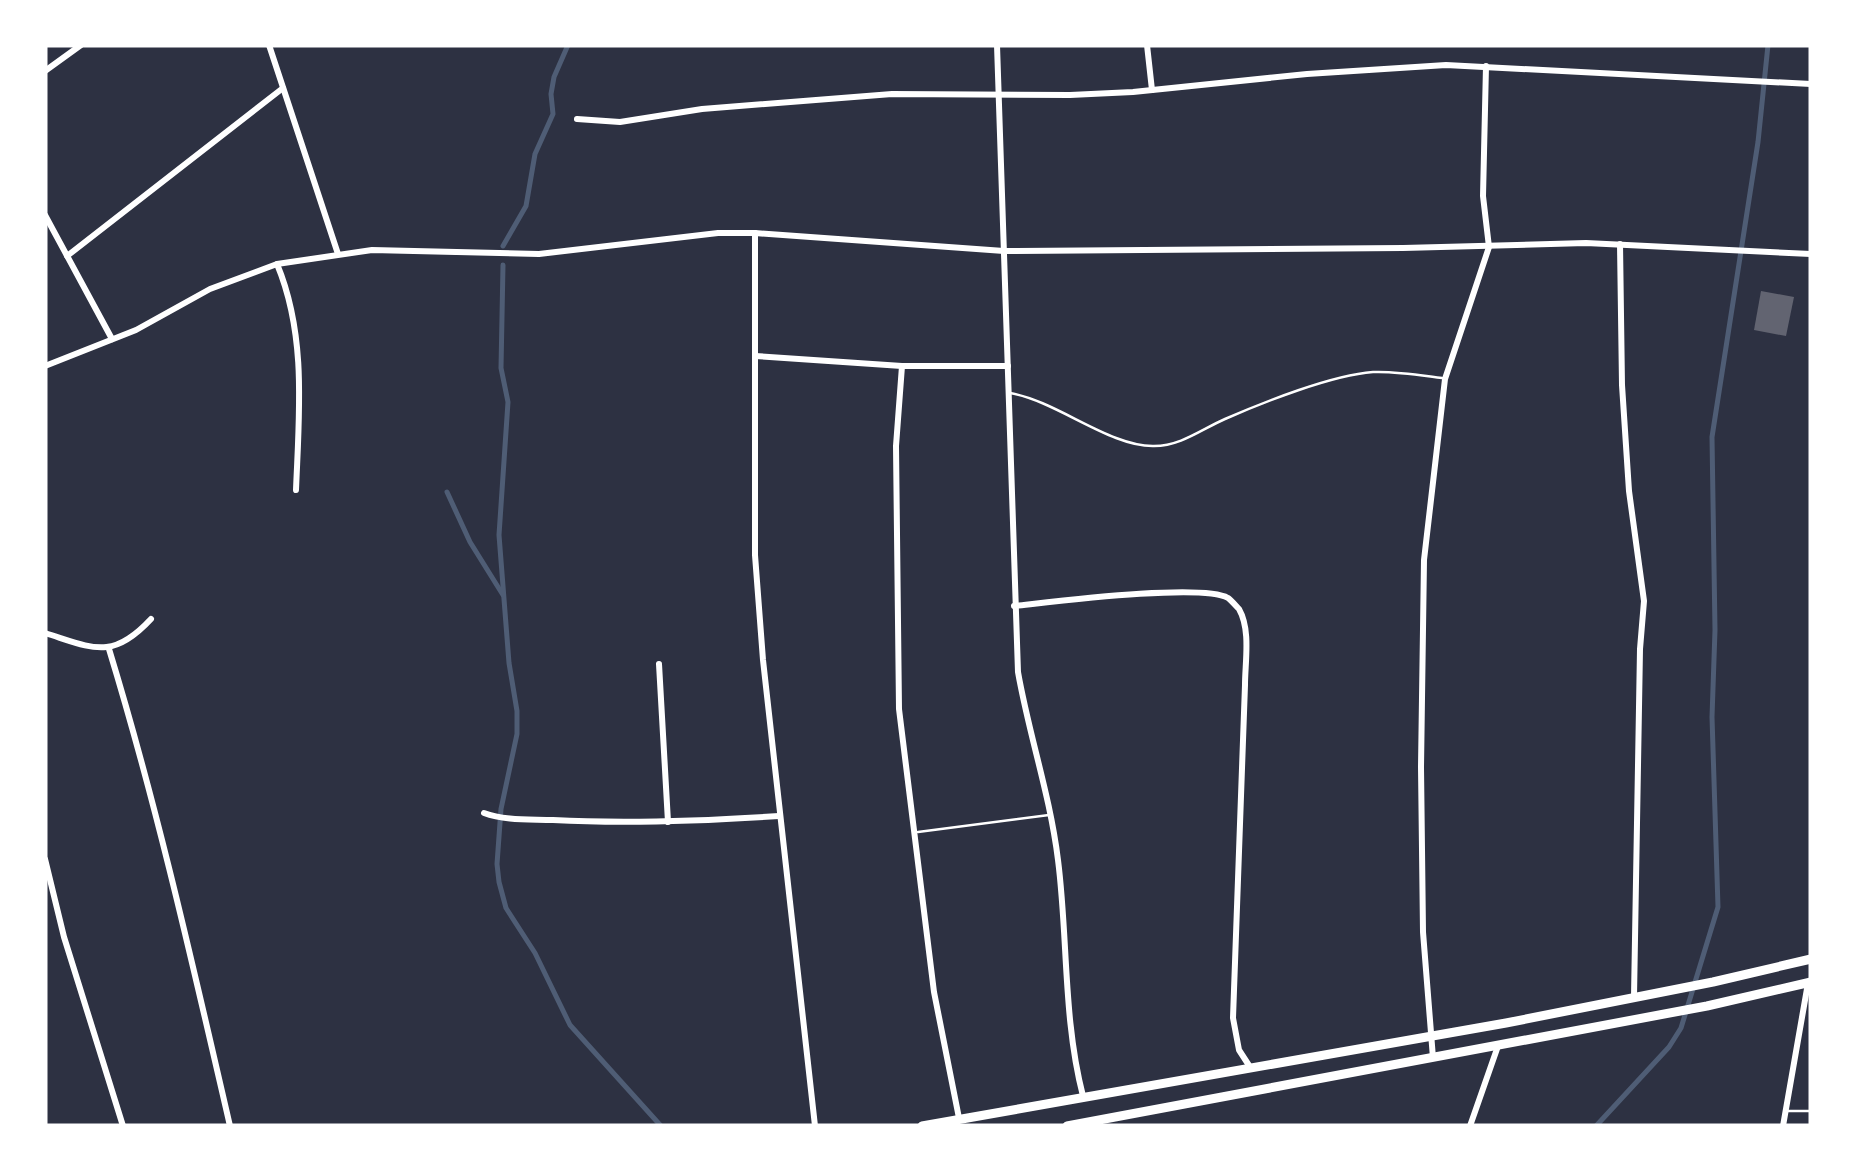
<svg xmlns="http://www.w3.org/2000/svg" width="1856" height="1171" font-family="'Source Sans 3',sans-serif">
	<rect width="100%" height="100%" fill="#2d3142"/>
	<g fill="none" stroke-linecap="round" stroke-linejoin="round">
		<g stroke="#4f5d75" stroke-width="5">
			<path d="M503 246 526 206 535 154 553 114 551 94 554 77 568 45"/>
			<path d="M503 265 501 368 508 402 499 535 509 663 517 711V734L501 809 497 864 499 882 506 908 535 953 570 1025 661 1126"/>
			<path d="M447 492 470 542 503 595"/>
			<path d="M1596 1126 1669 1047 1681 1028 1718 907 1712 717 1715 630 1712 437 1758 142 1768 45"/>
		</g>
	</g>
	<path fill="#626471" d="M1761 291 1794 297 1786 336 1754 330Z"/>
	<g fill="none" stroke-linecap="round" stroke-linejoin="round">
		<g stroke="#fff" stroke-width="2.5">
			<path d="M1010 393C1057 401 1110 447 1154 446 1181 446 1202 429 1225 419 1264 402 1332 375 1373 372 1396 371 1419 375 1442 378"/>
			<path d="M918 832 1049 815"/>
			<path d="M1788 1111H1811"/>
		</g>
		<g stroke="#fff" stroke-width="6">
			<path d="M269 45 338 254"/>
			<path d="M997 45 1018 672C1029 735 1050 795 1058 860 1068 938 1063 1019 1083 1096"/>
			<path d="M1147 45 1152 90"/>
			<path d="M45 71 81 45"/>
			<path d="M577 119 620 122 702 109 892 94 1070 95 1133 92 1307 74 1446 65 1811 84"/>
			<path d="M45 215 112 339"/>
			<path d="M755 233V555L763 660 815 1126"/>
			<path d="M1620 244 1622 385 1629 491 1644 601 1640 649 1634 997"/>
			<path d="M67 256 283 88"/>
			<path d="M277 264C307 336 299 414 296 490"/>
			<path d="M755 356 902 366H1008"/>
			<path d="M45 366 136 330 210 289 277 264 372 250 539 254 718 233H755L1004 251 1403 248 1586 243 1811 254"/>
			<path d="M902 366 896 446 899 709 934 992 959 1118"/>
			<path d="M1014 606C1052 602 1201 583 1228 598 1230 599 1238 608 1239 609 1251 630 1245 662 1245 685L1233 1018 1239 1050 1250 1067"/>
			<path d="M45 633C93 648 112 661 151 619"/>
			<path d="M109 649C157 806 193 966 230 1126"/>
			<path d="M659 664 668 822"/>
			<path d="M484 813C505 821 531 819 553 820 629 824 704 821 779 816"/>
			<path d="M45 859 64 937 123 1126"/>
			<path d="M1433 1058 1423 932 1421 767 1424 560 1445 379 1489 247 1483 196 1486 66"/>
			<path d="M1470 1126 1498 1046"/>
			<path d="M1783 1126 1808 983"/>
		</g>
		<g stroke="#fff" stroke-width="9">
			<path d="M922 1126 1506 1023 1713 982 1811 959"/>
			<path d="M1067 1126 1707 1006 1811 982"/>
		</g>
	</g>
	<rect width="1856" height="1171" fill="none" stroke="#ffffff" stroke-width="95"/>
</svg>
